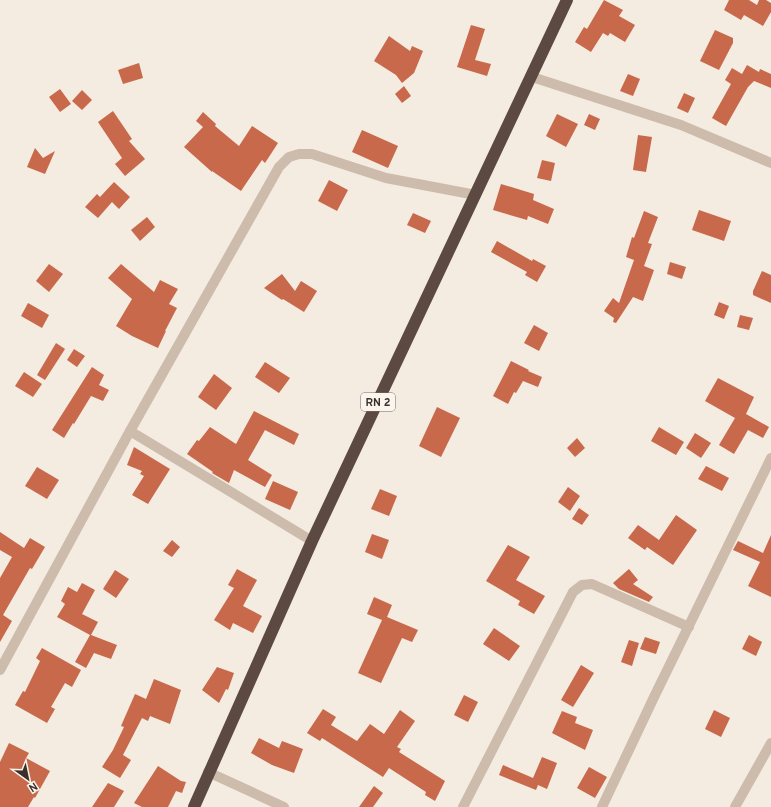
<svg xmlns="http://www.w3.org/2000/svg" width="771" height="807" font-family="Overpass,sans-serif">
	<rect width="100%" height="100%" fill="#f4ebe1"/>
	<g fill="#c8694b">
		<path d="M604 0 623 10 619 16 635 25 625 42 610 33 608 36 603 33 591 52 575 42 584 27 587 29Z"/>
		<path d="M729 0H749L757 5 759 0H766L771 3V12L763 26 744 15 741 20 724 10Z"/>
		<path d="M471 25 485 29 475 60 491 64 487 76 457 67Z"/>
		<path d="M715 30 733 38V43L719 70 700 61Z"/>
		<path d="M389 36 410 51 412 46 423 51 414 73 402 83 396 75 374 61Z"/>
		<path d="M139 63 143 78 123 84 118 70Z"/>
		<path d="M747 65 759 72 760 69 771 74V88L754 81 748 87 726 126 712 118 731 84 725 80 732 68 742 74Z"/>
		<path d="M628 74 640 79 633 96 620 91Z"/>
		<path d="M404 86 411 96 402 103 395 94Z"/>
		<path d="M60 89 71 104 60 112 49 97Z"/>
		<path d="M82 90 92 100 82 110 72 101Z"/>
		<path d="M684 93 695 98 688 113 677 108Z"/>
		<path d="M113 111 132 139 129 141 145 159 125 176 115 164 122 158 98 122Z"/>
		<path d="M203 112 216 124 215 126 239 146 252 126 278 143 265 163 262 160 241 191 212 171V172L184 147 203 127 196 121Z"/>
		<path d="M557 114 578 124 566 147 546 136Z"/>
		<path d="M589 114 600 119 595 130 584 125Z"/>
		<path d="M362 130 398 146 388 168 352 152Z"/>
		<path d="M638 135 652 137 646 172 633 170Z"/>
		<path d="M35 148 43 158 55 151 45 174 27 167Z"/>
		<path d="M542 160 555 163 551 181 537 178Z"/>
		<path d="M329 180 348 190 337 211 318 201Z"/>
		<path d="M114 182 130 197 119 209 112 202 98 218 85 207 97 194 100 197Z"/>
		<path d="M501 184 534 194 533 200 554 209 548 224 528 216 527 220 493 210Z"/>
		<path d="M699 210 731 221 724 241 692 230Z"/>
		<path d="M644 211 658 217 648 243 652 244 644 266 654 270 643 301 633 297 616 323 613 322 614 318 604 311 613 298 619 303 634 260 626 257 632 237 634 238Z"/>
		<path d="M413 213 431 221 425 233 407 225Z"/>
		<path d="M147 217 155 227 140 241 131 230Z"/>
		<path d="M497 241 532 261 533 259 546 266 537 282 525 275 527 272 491 252Z"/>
		<path d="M670 262 686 267 682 279 667 274Z"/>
		<path d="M49 264 63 274 49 292 36 281Z"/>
		<path d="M121 264 154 292 160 280 178 289 169 304 177 308 165 331H166L158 348 132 336 116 326 132 299 108 278Z"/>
		<path d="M762 271 771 275V303L753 295V291Z"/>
		<path d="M282 274 295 291 301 281 317 291 304 312 283 299 282 300 264 288Z"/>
		<path d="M719 302 729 306 724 319 714 315Z"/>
		<path d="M28 303 49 315 42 328 21 316Z"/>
		<path d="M740 315 753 318 749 330 737 327Z"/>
		<path d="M534 325 548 333 539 351 524 343Z"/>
		<path d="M56 343 65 349 45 380 37 375Z"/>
		<path d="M74 349 85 356 77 367 67 360Z"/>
		<path d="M511 361 529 370 528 371 542 377 538 387 523 381 516 393 514 392 508 404 493 396Z"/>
		<path d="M265 362 290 378 279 393 255 377Z"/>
		<path d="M92 367 104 375 99 385 109 390 103 401 91 396 74 424 73 423 64 438 52 430Z"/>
		<path d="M24 372 42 384 33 397 15 386Z"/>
		<path d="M214 374 232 388 216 410 198 397Z"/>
		<path d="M718 378 754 397 746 414 769 427 763 438 748 430 734 454 719 445 735 418 705 401Z"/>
		<path d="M437 407 460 418 441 457 419 446Z"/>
		<path d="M254 411 299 434 294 445 265 430 248 460 272 475 265 487 234 470 229 483 212 473 213 472 187 454 197 440 199 441 210 427 236 444Z"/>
		<path d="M659 427 684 442 676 455 651 441Z"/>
		<path d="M695 433 711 443 701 458 686 448Z"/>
		<path d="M577 438 585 448 575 457 567 448Z"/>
		<path d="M134 447 170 469 148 504 132 495 144 476 140 474 142 471 127 465Z"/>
		<path d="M706 466 729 478 722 491 698 479Z"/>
		<path d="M37 467 59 480 47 499 25 486Z"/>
		<path d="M273 481 298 492 290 510 265 499Z"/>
		<path d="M568 487 580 496 570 511 558 502Z"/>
		<path d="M380 489 397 496 389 516 371 509Z"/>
		<path d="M579 508 589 515 582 525 572 519Z"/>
		<path d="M676 515 697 530 673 565 647 547 645 550 628 538 638 525 659 540Z"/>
		<path d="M0 532 24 548 30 538 45 547 32 569 30 568 3 615 12 621 0 642V578L12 557 0 550Z"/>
		<path d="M372 534 389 540 382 559 365 552Z"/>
		<path d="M771 535V597L748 586 760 562 733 550 738 541 763 553Z"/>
		<path d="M172 540 180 547 172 557 163 551Z"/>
		<path d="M508 545 530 557 516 580 545 596 534 614 518 605 520 601 486 581Z"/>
		<path d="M237 569 257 580 243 606 262 616 253 633 233 623 230 630 214 620 234 588 228 585Z"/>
		<path d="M629 569 638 580 633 584 653 597 649 602 619 589 613 583Z"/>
		<path d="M115 570 129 579 116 598 103 589Z"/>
		<path d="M82 583 95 590 82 614 98 622 91 635 117 645 111 659 94 653 86 668 75 662 90 635 57 617 65 604 61 601 68 587 77 592Z"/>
		<path d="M374 597 392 605 387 617 418 630 412 642 402 638 381 683 358 673 382 620 367 614Z"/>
		<path d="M494 628 520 646 509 661 483 644Z"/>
		<path d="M749 635 762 642 756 656 742 649Z"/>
		<path d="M645 637 660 642 656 654 640 649Z"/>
		<path d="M629 640 639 643 632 666 621 662Z"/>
		<path d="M42 648 81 670 72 687 65 683 51 707 55 709 47 723 15 705 23 691 25 692 40 661 36 658Z"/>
		<path d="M581 665 594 673 573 707 561 700Z"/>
		<path d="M217 667 234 673 228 690 226 689 219 703 202 690Z"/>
		<path d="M154 679 181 690 170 724 150 716 148 721 142 718 123 755 131 760 120 778 102 767 113 750 124 727 121 726 135 694 146 699Z"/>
		<path d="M464 695 478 702 468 722 454 715Z"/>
		<path d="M323 709 336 717 331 725 357 741 370 724 384 734 400 710 415 721 397 747 401 749 399 752 445 781 435 801 425 795 426 792 389 768 383 777 322 738 320 741 307 733Z"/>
		<path d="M714 710 730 718 721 737 705 729Z"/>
		<path d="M562 711 577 717 575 723 593 730 585 750 552 733Z"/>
		<path d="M259 738 279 748 282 741 303 749 294 773 272 765 251 753Z"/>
		<path d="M9 743 29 753 26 758 50 771 35 798 34 797 28 807H0V762Z"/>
		<path d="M542 757 557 763 547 789 538 785 536 790 499 775 503 765 533 778Z"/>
		<path d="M158 766 181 781 186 782 182 793 176 791 168 807H142L134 803Z"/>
		<path d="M589 767 607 777 595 798 577 788Z"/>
		<path d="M108 783 124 791 114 807H92Z"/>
		<path d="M374 786 383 793 373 807H359Z"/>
	</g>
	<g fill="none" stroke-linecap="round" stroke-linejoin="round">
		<g stroke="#cdbbac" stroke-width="10">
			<path d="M532 77 681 125 771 163"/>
			<path d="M130 431 312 541"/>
			<path d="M0 670 130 431 279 167 289 157 299 154H312L386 178 476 195"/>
			<path d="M208 772 284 807"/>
			<path d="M463 807 573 592 582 585 592 584 689 627"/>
			<path d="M602 807 655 695 771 458"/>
			<path d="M735 807 771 743"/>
		</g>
		<path stroke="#5c4a42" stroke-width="12" d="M194 807 312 541 567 0"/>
	</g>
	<g text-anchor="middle" stroke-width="3" stroke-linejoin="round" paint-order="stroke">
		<rect fill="#fbf5ee" stroke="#756b66" stroke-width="1" x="361" y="393" width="34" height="18" rx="3"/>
		<g font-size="11" font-weight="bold" fill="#3b302b">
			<text x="378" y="406">RN 2</text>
		</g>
	</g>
	<g transform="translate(28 779) rotate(147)" stroke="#fbf5ee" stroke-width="3" paint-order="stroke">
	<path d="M0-3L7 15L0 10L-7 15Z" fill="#3b302b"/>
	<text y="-6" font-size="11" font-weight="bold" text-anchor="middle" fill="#3b302b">N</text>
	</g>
</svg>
